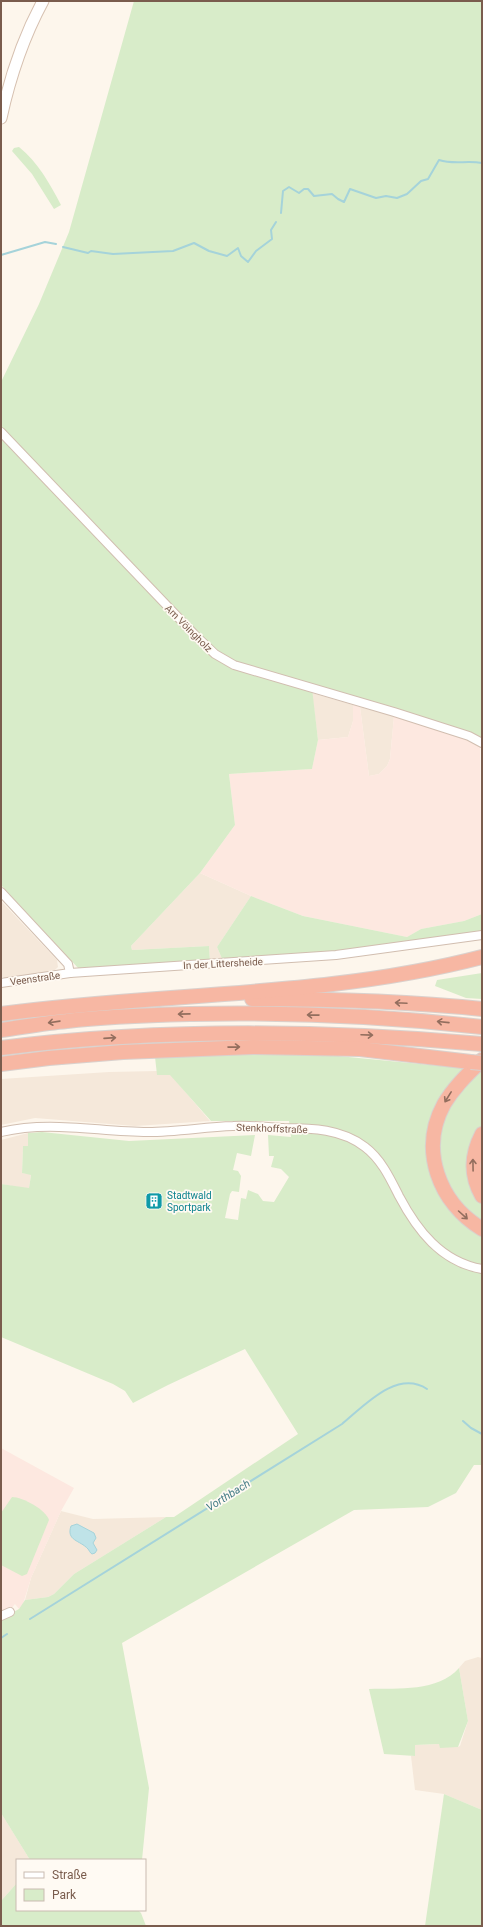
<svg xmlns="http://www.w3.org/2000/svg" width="483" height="1927" font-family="Roboto,sans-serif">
	<rect width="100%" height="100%" fill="#fdf6ec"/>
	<g fill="#f5e8da">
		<path d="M312 693 353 705V721L348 737 318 740Z"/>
		<path d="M360 707 394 716 390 759 387 766 379 774 369 776Z"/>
		<path d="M200 873 251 896 217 947 223 961 210 962 209 946 132 950 131 946Z"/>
		<path d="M1 901 57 960 58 967 54 971 51 973 6 979 1 976Z"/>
		<path d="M157 1071V1075L170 1074 210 1121 135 1126 35 1118 1 1125V1079L109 1072Z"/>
		<path d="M28 1133V1146H23L22 1173 31 1174 29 1189 1 1184V1140Z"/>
		<path d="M61 1511 93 1519 166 1517 74 1574 54 1594 48 1597 25 1600 31 1578Z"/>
		<path d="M478 1657 482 1658V1810L444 1794 415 1790 411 1756H415V1745L439 1744 458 1747 460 1746 468 1721 459 1668 465 1661Z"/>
		<path d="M1 1813 30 1860H17V1883L1 1901Z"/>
	</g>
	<g fill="#fde8e0">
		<path d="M353 705 360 707 369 776 379 774 387 766 390 759 394 716 458 736 480 746 482 914 464 921 421 929 407 937 303 916 251 896 200 873 235 825 229 774 312 769 318 740 348 737 353 721Z"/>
		<path d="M1 1448 74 1488 61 1511 31 1578 23 1604 19 1609 15 1604 10 1610 1 1614Z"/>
	</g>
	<g fill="#d8ecc9">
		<path d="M134 1H482V743L312 688 318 740 312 769 229 774 235 825 200 873 131 946 132 950 209 946 210 962 79 969 1 885V382L39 304 69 232Z"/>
		<path d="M19 147C38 162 50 184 61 205L54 209 32 174 12 151 14 148Z"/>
		<path d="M251 896 303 916 407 937 421 929 464 921 482 914V933L383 948 223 961 217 947Z"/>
		<path d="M482 973V999L466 998 435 986 437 980Z"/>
		<path d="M243 1054 328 1055 482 1070V1465H474L456 1493 428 1507 354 1510 122 1643 149 1788 142 1860H30L1 1813V1619L19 1609 25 1600 48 1597 54 1594 74 1574 166 1517H174L298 1434 245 1349 168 1385 133 1403 125 1391 113 1384 1 1337V1184L29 1188 31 1175 22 1173 23 1146H28V1133L42 1132 129 1141 255 1135 251 1156 237 1153 233 1170 238 1171 241 1176 239 1192 232 1191 230 1194 225 1218 238 1220 241 1198 246 1199 248 1190 258 1194 263 1201 274 1202 289 1177 281 1169 271 1167 274 1156H269L268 1135 291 1137 289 1121H211L170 1075H157L155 1057Z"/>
		<path d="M12 1497C23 1497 46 1510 49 1520L27 1574 22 1576 1 1565V1513Z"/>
		<path d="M459 1668 468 1721 458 1747 440 1748 439 1744 415 1745V1756L384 1754 369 1689C398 1688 438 1692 459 1668Z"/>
		<path d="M444 1794 482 1810V1926H425Z"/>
		<path d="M17 1883V1910H138L141 1913 146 1926H1V1901Z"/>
	</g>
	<path fill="#bfe3e8" stroke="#a5d3da" d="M77 1524 94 1533 96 1538 93 1543 97 1550 95 1553 92 1554C90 1553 89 1550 88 1549 80 1540 66 1541 71 1526Z"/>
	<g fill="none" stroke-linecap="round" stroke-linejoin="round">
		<g stroke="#a5d3da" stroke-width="2">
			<path d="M281 213 283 191 289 187 299 193 304 189H308L314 196 332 194 338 199 344 202 350 189 376 198 386 196 397 198 407 194 421 181 428 179 439 160C455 165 466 160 482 163"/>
			<path d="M63 247 88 253 91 251 113 254 173 251 194 243 209 251 227 256 238 248 241 256 248 262 256 251 272 239 271 230 276 222"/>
			<path d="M1 255 45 242 56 244"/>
			<path d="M463 1421 471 1428 482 1434"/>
			<path d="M30 1619 342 1424C364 1406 397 1369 427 1389"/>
			<path d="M1 1638 7 1634"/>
		</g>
		<g stroke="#d1beb0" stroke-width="10">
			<g id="minor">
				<path d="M1 432 195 635 215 654 234 665 394 712 469 736 482 743"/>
				<path d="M1 892 68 964 70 973"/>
				<path d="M1 983 70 973 336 955 482 935"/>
				<path d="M1 1132C51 1120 98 1132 148 1132 177 1132 204 1127 233 1126 250 1125 267 1127 284 1128 312 1128 342 1129 365 1147 381 1159 390 1178 399 1196 417 1230 441 1262 482 1269"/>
				<path d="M1 1616 10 1612"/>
			</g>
		</g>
		<g stroke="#d6c0b0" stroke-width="13">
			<path id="secondary" d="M1 118C10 77 23 38 43 1"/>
		</g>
		<g stroke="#dad1cd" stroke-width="16">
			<g id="motorway">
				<path d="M252 999C329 999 406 1001 482 1009"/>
				<path d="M1 1014C161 992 325 998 482 957"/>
				<path d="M1 1030C23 1027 45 1023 67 1021 108 1016 150 1015 191 1014 288 1012 385 1016 482 1027"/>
				<path d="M1 1048C161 1028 322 1030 482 1044"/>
				<path d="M482 1060C468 1074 454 1087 444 1104 419 1150 439 1203 482 1229"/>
				<path d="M1 1064 49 1058 123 1052 253 1047 360 1049 471 1062"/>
				<path d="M482 1134C471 1155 470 1175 482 1196"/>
			</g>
		</g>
		<use href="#minor" stroke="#fff" stroke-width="8"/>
		<use href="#secondary" stroke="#fff" stroke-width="11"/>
		<use href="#motorway" stroke="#f7b7a3" stroke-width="14"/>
		<g stroke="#dad1cd" stroke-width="16" stroke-linecap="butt">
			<path id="motorway-bridge" d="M471 1062 482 1063"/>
		</g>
		<use href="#motorway-bridge" stroke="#f7b7a3" stroke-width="14"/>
	</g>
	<defs><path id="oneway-shaft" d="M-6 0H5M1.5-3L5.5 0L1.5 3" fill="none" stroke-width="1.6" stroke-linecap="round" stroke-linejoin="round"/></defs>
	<g stroke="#936e5e">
		<use href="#oneway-shaft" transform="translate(401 1003) rotate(-177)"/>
		<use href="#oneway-shaft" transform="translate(184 1014) rotate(179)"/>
		<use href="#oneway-shaft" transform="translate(313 1015) rotate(-179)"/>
		<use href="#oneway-shaft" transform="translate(54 1022) rotate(172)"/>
		<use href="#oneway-shaft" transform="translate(443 1022) rotate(-174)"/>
		<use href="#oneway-shaft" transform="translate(367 1035) rotate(2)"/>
		<use href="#oneway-shaft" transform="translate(110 1038) rotate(-4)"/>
		<use href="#oneway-shaft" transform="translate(234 1047) rotate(-1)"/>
		<use href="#oneway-shaft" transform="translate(448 1097) rotate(122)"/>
		<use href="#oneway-shaft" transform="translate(473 1165) rotate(-91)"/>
		<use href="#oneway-shaft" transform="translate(463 1215) rotate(42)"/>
	</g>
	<defs>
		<g id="building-square" transform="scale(0.9)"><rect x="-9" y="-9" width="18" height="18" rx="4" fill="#0f9aa8" stroke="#fffaf3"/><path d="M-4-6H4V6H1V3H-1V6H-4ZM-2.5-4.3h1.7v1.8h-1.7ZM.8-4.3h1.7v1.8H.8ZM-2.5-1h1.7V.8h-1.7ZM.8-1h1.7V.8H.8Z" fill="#fff"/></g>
	</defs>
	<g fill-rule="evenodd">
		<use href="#building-square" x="154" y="1201"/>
	</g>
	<g text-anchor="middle" stroke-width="3.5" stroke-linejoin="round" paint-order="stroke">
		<g font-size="10" fill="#7a5c4d" stroke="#fffaf3">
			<text transform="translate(189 628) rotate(45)" y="4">Am Vöingholz</text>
			<text transform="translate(223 963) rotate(-3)" y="4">In der Littersheide</text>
			<text transform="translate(35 978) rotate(-8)" y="4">Veenstraße</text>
			<text transform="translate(272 1128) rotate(2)" y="4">Stenkhoffstraße</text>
		</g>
		<g font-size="10" fill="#0d838f" stroke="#fffaf3" text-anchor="start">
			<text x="167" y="1199">Stadtwald<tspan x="167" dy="12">Sportpark</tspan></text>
		</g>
		<g font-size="11" font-style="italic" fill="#437c86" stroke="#fffaf3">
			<text transform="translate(228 1495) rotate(-32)" y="4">Vorthbach</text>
		</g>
	</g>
	<rect width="483" height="1927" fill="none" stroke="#7a5c4d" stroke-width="4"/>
	<rect x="16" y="1859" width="130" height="52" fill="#fffaf3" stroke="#cabbb1"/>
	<rect x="24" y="1872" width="20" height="6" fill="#ffffff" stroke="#cabbb1"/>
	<text x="52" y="1879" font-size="12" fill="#7a5c4d">Straße</text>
	<rect x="24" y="1889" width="20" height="12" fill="#d8ecc9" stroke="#cabbb1"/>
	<text x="52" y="1899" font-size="12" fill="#7a5c4d">Park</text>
</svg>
